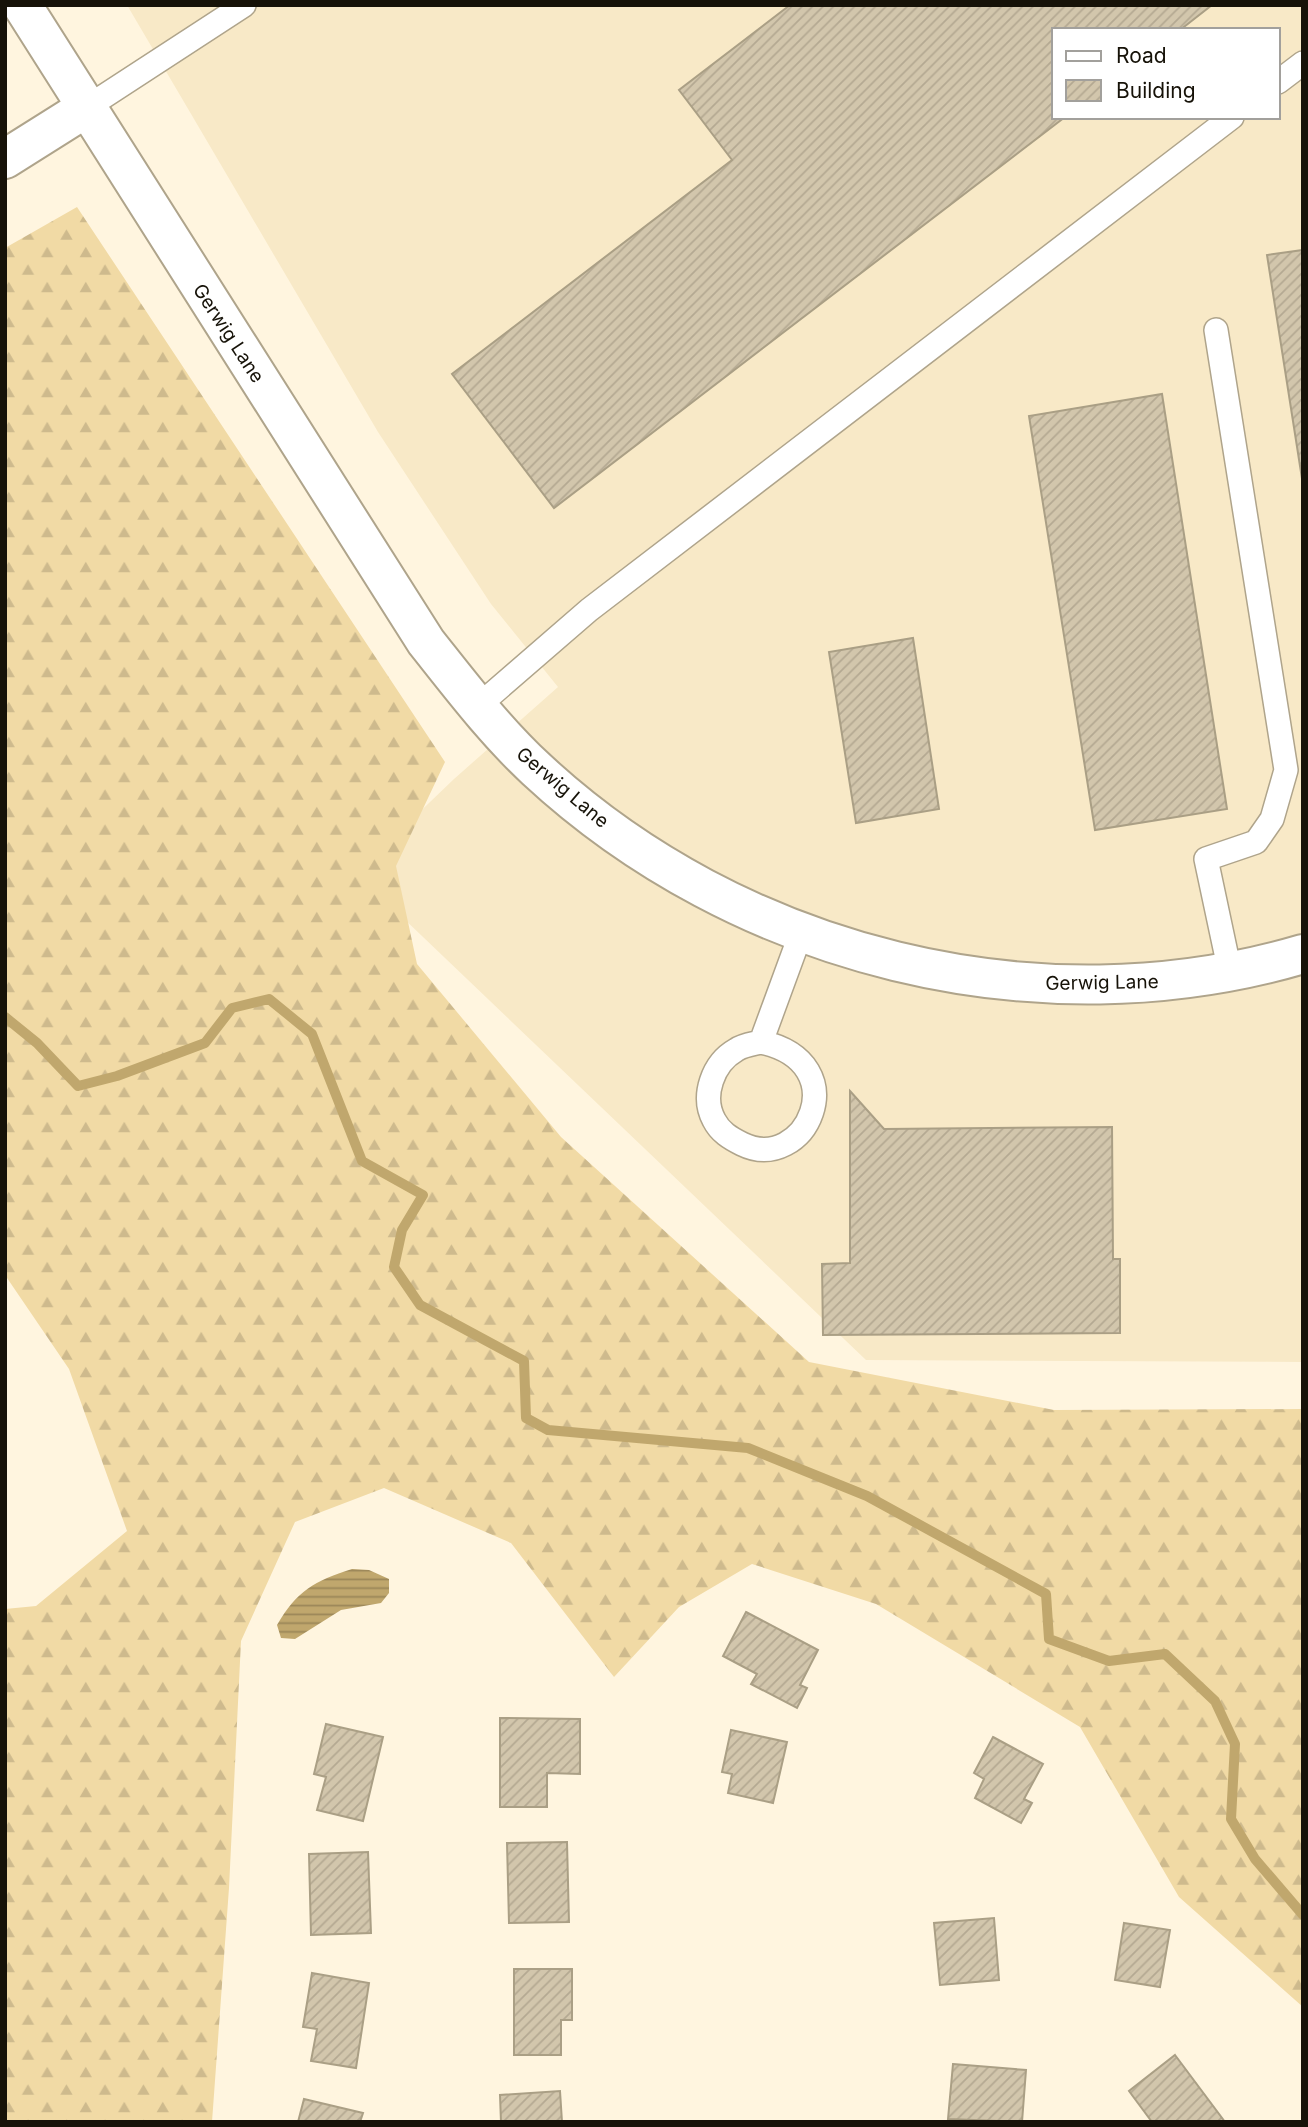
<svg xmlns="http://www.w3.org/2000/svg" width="1308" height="2127" font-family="Inter,sans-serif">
	<defs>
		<pattern id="forest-firs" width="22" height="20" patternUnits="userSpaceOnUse" patternTransform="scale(1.75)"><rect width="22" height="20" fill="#f1daa5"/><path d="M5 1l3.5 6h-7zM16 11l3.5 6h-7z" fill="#ceba8d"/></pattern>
		<pattern id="water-rules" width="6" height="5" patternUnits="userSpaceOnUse" patternTransform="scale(1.75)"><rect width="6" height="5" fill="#c0a76d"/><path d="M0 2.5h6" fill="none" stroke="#9b8758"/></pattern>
		<pattern id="building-hatch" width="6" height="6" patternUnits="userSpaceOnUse" patternTransform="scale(1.75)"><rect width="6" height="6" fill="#d2c6ac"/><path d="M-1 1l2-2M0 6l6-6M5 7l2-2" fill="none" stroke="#b4a992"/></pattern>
	</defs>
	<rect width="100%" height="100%" fill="#fff5df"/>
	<path fill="#f8e9c7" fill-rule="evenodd" d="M127 5H1303V1362L866 1360 356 873 454 779 558 687 491 604 378 432ZM1054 30H1278V117H1054Z"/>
	<path fill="url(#forest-firs)" d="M77 207 445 762 396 866 417 964 561 1137 809 1362 1054 1410 1303 1409V2007L1179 1897 1080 1727 876 1604 752 1564 679 1607 614 1677 511 1543 384 1488 295 1522 241 1641 229 1888 212 2122H5V1609L36 1606 127 1531 69 1369 5 1275V248Z"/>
	<path fill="url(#water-rules)" d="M352 1569 369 1570 389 1579V1593L381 1603 341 1610 295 1639 281 1638 277 1625C297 1591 314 1581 352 1569Z"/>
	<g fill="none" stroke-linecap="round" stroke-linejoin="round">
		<path stroke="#c0a76d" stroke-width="10" d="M5 1017 37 1043 78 1086 117 1076 205 1043 232 1008 269 999 312 1034 362 1161 423 1195 402 1230 394 1267 420 1305 524 1361 526 1418 548 1430 748 1448 867 1496 1046 1594 1049 1639 1109 1661 1165 1654 1215 1701 1235 1744 1231 1819 1255 1859 1303 1915"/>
	</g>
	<g fill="url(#building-hatch)" stroke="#aa9f85" stroke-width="2">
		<path d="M790 5H1212L1180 30H1054V117H1065L554 508 452 374 732 160 679 90Z"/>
		<path d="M1303 250V485L1267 255Z"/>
		<path d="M1162 394 1227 809 1095 830 1029 416Z"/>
		<path d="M913 638 939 809 856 823 829 652Z"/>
		<path d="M850 1091 884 1129 1112 1127 1113 1259H1120V1333L823 1335 822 1264 850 1263Z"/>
		<path d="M746 1612 818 1650 800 1685 807 1688 797 1708 751 1684 757 1674 723 1656Z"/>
		<path d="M500 1718 580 1719V1774L547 1773V1807H500Z"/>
		<path d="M326 1724 383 1737 363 1821 317 1810 326 1777 314 1774Z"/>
		<path d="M731 1730 787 1742 773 1803 728 1793 732 1774 722 1772Z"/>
		<path d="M993 1737 1043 1764 1024 1799 1032 1803 1021 1823 975 1798 984 1779 974 1773Z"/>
		<path d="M567 1842 569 1922 509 1923 507 1843Z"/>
		<path d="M368 1852 371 1933 311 1935 309 1854Z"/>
		<path d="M994 1918 999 1980 940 1985 934 1923Z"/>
		<path d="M1124 1923 1170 1930 1160 1987 1115 1980Z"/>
		<path d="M514 1969H572V2020H561V2055H514Z"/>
		<path d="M312 1973 369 1983 356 2068 311 2061 317 2029 303 2027Z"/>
		<path d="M1175 2055 1225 2122H1152L1129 2091Z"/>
		<path d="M953 2064 1026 2070 1022 2122 948 2119Z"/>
		<path d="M560 2091 562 2122H501L500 2095Z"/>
		<path d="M304 2099 363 2113 360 2122H298Z"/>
	</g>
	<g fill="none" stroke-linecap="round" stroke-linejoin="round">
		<g stroke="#afa48b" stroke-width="26">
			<g id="lane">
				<path d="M1278 82 1303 63"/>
				<path d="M86 108 244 5"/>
				<path d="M1216 330 1286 770 1272 819 1256 842 1206 859 1230 972"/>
				<path d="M477 707 589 610 1232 117"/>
				<path d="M761 1042C753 1044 743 1045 736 1050 713 1063 701 1096 714 1120 720 1132 730 1138 742 1144 805 1175 858 1063 761 1042L801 933"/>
			</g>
		</g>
		<g stroke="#afa48b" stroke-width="42">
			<g id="secondary">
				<path d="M22 5 426 642C461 686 495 731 536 769 738 957 1038 1032 1303 954"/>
				<path d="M5 159 86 108"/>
			</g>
		</g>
		<use href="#lane" stroke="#fff" stroke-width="23"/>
		<use href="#secondary" stroke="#fff" stroke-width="38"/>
	</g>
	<g text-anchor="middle" stroke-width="6" stroke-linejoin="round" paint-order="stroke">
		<g font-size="19" fill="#161208" stroke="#fff">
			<text transform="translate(229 333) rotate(57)" y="7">Gerwig Lane</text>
			<text transform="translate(563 787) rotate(40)" y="7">Gerwig Lane</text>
			<text transform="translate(1102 982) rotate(-1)" y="7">Gerwig Lane</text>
		</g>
	</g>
	<rect width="1308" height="2127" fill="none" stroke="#161208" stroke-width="14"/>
	<rect x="1052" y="28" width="228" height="91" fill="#ffffff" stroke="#a2a09c" stroke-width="2"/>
	<rect x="1066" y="51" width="35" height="10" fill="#ffffff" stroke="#a2a09c" stroke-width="2"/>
	<text x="1116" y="63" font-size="21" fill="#161208">Road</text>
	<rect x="1066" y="80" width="35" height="21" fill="url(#building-hatch)" stroke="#a2a09c" stroke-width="2"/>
	<text x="1116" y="98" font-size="21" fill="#161208">Building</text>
</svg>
